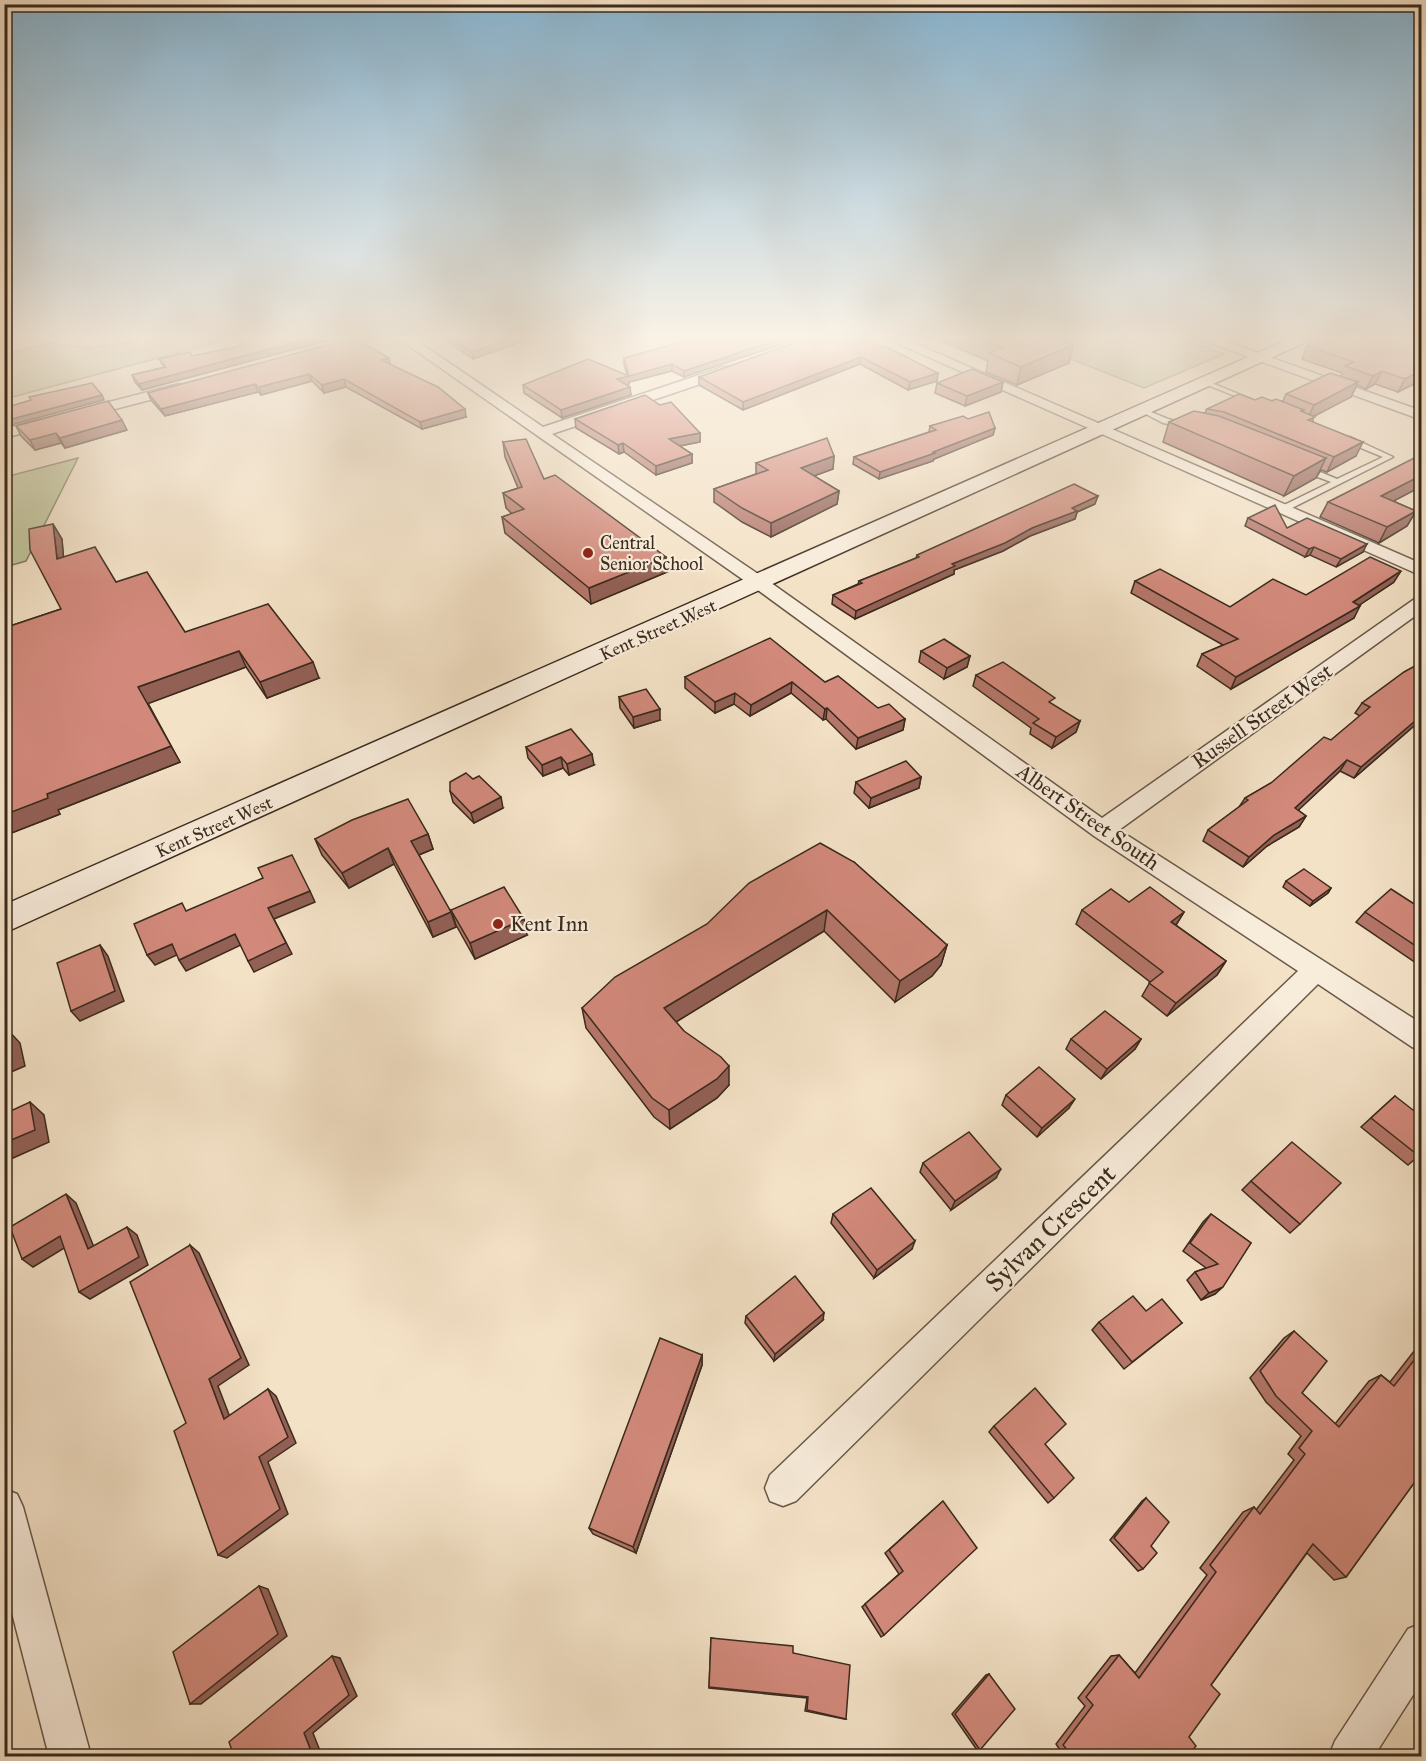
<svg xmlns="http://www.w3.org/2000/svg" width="1426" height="1761" font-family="'IM FELL Great Primer',serif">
	<rect width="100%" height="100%" fill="#f4e2c7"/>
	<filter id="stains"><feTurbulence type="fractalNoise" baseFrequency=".00333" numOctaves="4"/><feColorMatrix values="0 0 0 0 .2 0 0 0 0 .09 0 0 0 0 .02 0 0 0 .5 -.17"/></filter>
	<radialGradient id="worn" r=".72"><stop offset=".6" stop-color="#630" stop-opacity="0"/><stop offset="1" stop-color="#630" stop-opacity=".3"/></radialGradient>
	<g fill="#bbc396" stroke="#7a7659" stroke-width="1.5">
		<path d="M141 336H241L5 399V354L50 343 89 348 137 341Z"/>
		<path d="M1013 336H1175L1224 354 1144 388Z"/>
		<path d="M78 458 26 561 5 567V477Z"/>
	</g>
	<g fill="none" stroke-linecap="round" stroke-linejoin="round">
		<g stroke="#685847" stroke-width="3">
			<g id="lane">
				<path d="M1205 382H1209L1253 400 1248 401 1205 384Z"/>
				<path d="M1142 410H1146L1168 419 1189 425 1185 427 1163 423 1142 412Z"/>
				<path d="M1344 437H1350L1393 457 1286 511H1280V507L1331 482 1302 471V467H1308L1337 479 1383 457 1344 441Z"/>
			</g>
		</g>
		<g stroke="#685847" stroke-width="3">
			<g id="street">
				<path d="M358 336H380L326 353 320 349Z"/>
				<path d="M395 336H410L543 427 723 367H733V373L552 434 767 580 1102 818 1416 598 1422 597V611L1119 830 1422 1024V1051L1412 1047 1318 984 796 1501 783 1506 770 1501 765 1488 770 1475 1298 971 1094 836 755 588Z"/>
				<path d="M881 336H898L1422 564V576Z"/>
				<path d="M1191 336H1210L1422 411V420Z"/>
				<path d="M179 384 186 388 184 391 4 438V429Z"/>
				<path d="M4 1489 17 1494 23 1507 91 1756H49L4 1582Z"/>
				<path d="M1422 1623V1681L1374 1756H1329L1335 1741 1408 1629Z"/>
			</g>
		</g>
		<g stroke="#3a2a1c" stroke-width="3">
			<path id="secondary" d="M1296 336H1319L4 933V905Z"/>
		</g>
		<use href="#lane" fill="#f8ecdb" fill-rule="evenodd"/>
		<use href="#street" fill="#f8ecdb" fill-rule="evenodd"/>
		<use href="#secondary" fill="#f8ecdb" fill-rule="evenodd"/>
	</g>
	<g fill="#b5766a" stroke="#3a2a1c" stroke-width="1.5">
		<path d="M344 336 142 390 135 382 132 375 164 367 159 359 192 356Z"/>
		<path d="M439 336H538L473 359Z"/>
		<path d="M814 336 938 373 937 381 908 390 860 364 743 410 699 385V377Z"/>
		<path d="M932 336H1052L1069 363 1017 385 986 372 988 361 932 337Z"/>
		<path d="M1422 336V380L1398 392 1375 384 1366 389 1357 385 1351 397 1313 416V422L1356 456 1327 472 1321 470 1316 478 1284 496 1163 442 1169 422 1205 413 1207 409 1255 400 1283 401 1286 394 1341 376 1342 373 1302 359 1307 346Z"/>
		<path d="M689 340 684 377 672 371 629 382V384L626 385 631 395 562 418 524 393 523 385 627 375 624 365V358Z"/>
		<path d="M389 358 390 364 466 417 422 429 346 387 324 393 312 381 261 395 258 392 165 416 151 400 148 393Z"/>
		<path d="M1003 382 1001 392 965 406 935 393 937 383Z"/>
		<path d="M575 419 700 433V442L680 446 692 454V463L656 475 624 452 619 454 576 428Z"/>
		<path d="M968 419 995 428 993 435 934 459 933 461 879 479 853 464 854 457 929 432 930 426Z"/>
		<path d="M16 426 127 430 65 448 61 443 35 450 21 436Z"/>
		<path d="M503 442 544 479 667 572 591 604 505 533 502 517 512 514 506 508 503 493 518 488 505 457Z"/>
		<path d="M834 456 833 469 814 476 839 491 837 504 771 537 742 522 714 502V489L756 474V463Z"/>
		<path d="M1422 486 1393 501 1416 511 1407 526 1379 543 1320 517 1328 502Z"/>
		<path d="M1095 504 1077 512 1075 519 1030 536 1003 551 954 570V574L855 619 832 604 833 595 858 584 859 581 916 558 917 555Z"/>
		<path d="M1248 518 1287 528 1363 552 1336 567 1310 555 1305 557 1245 526Z"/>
		<path d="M62 539 63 557 116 582 185 632 319 678 267 698 246 667 148 703 180 762 58 810 60 814 4 836 13 625 61 609Z"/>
		<path d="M1135 581 1230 607 1306 595 1394 582 1359 605 1354 618 1231 689 1197 666 1202 654 1223 645 1131 593Z"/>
		<path d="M921 651 970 656 967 667 944 679 919 662Z"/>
		<path d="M976 675 1080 721 1076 732 1052 748 1030 734 1031 728 973 686Z"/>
		<path d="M685 677 825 682 878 708 905 719 903 730 856 749 826 719 823 720 791 693 750 716 734 704 715 713 685 688Z"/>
		<path d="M619 697 660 720 634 728 620 708Z"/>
		<path d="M1362 703 1422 719 1354 778 1340 771 1298 810 1306 816 1299 827 1267 846 1243 867 1203 841 1208 830 1239 807 1245 798 1271 783 1331 740 1360 716 1355 713Z"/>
		<path d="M526 747 594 765 569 775 563 768 543 776 528 758Z"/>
		<path d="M921 777 919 788 869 808 854 793 856 782Z"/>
		<path d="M450 791 503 808 474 823 453 802Z"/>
		<path d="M428 834 433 849 419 855 456 927 433 937 394 864 349 888 322 855 315 839Z"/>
		<path d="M854 862 947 945 941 965 932 976 895 1002 824 931 676 1022 729 1085 717 1098 670 1129 654 1117 586 1028 582 1008Z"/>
		<path d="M1286 881 1331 888 1328 893 1310 906 1283 887Z"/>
		<path d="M1129 902 1184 912 1176 925 1226 961 1217 975 1167 1016 1142 996 1150 982 1076 924 1082 910Z"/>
		<path d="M1422 909V967L1356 922 1365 912Z"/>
		<path d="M451 910 527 935 475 959 456 925Z"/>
		<path d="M1071 1039H1141L1135 1049 1101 1079 1066 1049Z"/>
		<path d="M1006 1095 1069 1108 1037 1137 1002 1105Z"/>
		<path d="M1395 1096 1422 1153 1408 1165 1361 1127Z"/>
		<path d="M923 1163 996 1178 951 1210 920 1172Z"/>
		<path d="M1251 1181 1300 1224 1290 1233 1242 1190Z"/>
		<path d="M833 1214 912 1249 874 1278 831 1223Z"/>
		<path d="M1211 1214 1251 1243 1215 1294 1201 1300 1187 1280 1195 1272 1206 1268 1183 1251 1203 1222Z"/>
		<path d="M1146 1311 1182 1323 1124 1369 1092 1330 1099 1322Z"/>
		<path d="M746 1316 823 1320 774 1361 745 1323Z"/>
		<path d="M1294 1331 1302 1393 1335 1424 1369 1381 1381 1375 1390 1382 1422 1341V1472L1346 1577 1334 1580 1307 1553 1211 1685 1189 1737 1188 1756H1059L1062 1753 1056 1744 1085 1706 1078 1698 1111 1656 1119 1655 1135 1673 1207 1575 1200 1568 1243 1512 1254 1507 1256 1510 1294 1460 1288 1454 1301 1436 1266 1402 1250 1378 1284 1338Z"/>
		<path d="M702 1355V1365L636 1553 593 1534 589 1528Z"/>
		<path d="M994 1426 1045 1444 1054 1498 1048 1503 989 1432Z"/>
		<path d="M1146 1498 1151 1546 1143 1569 1138 1571 1110 1540 1142 1501Z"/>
		<path d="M943 1501 884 1635 881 1637 862 1607 899 1574 885 1553Z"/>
		<path d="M711 1638 793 1653 846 1719H844L805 1711 807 1698 709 1688Z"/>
		<path d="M989 1674 980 1750H977L952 1714 986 1675Z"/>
	</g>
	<g fill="#936056" stroke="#3a2a1c" stroke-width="1.5">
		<path d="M318 336H344L142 390 139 384Z"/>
		<path d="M517 336H538L473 359 472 352Z"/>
		<path d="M789 336H807L684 377V371Z"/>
		<path d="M1073 345 1069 363 1017 385 1021 367Z"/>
		<path d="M861 357 860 364 743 410V402Z"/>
		<path d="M389 358 390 365 381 360Z"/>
		<path d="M672 364V371L629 382V384L618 387 617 379Z"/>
		<path d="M1422 370V380L1398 392 1405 379Z"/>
		<path d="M1382 371 1375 384 1366 389 1373 376Z"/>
		<path d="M938 373 937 381 908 390 910 382Z"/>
		<path d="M309 374 312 381 261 395 259 387Z"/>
		<path d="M344 379 346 387 324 393 322 385Z"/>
		<path d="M1003 382 1001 392 965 406 967 396Z"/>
		<path d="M1358 382 1351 397 1307 420 1314 405Z"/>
		<path d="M255 384 258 392 165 416 161 409Z"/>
		<path d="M630 387 631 395 562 418 561 410Z"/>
		<path d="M102 395 104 400 11 425 8 420Z"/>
		<path d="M465 409 466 417 422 429 420 422Z"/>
		<path d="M122 420 127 430 65 448 60 438Z"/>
		<path d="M995 428 993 435 934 459 933 461 879 479 880 472Z"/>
		<path d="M56 433 61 443 35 450 30 440Z"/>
		<path d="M700 433V442L669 448V439Z"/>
		<path d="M1363 442 1356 456 1327 472 1334 457Z"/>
		<path d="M623 443 624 452 619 454 618 445Z"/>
		<path d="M692 454V463L656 475V466Z"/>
		<path d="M834 456 833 469 800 481 801 468Z"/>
		<path d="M1326 458 1316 478 1284 496 1294 476Z"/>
		<path d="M1422 475V486L1373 512 1381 496Z"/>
		<path d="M839 491 837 504 771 537V523Z"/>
		<path d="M1098 496 1095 504 1077 512 1075 519 1030 536 1003 551 954 570V574L855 619 856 611 952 564 1032 528 1072 508Z"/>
		<path d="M1416 511 1407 526 1379 543 1387 527Z"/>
		<path d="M53 524 62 539 65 574 57 559Z"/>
		<path d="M1367 544 1363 552 1336 567 1341 559Z"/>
		<path d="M1314 547 1310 555 1305 557 1309 549Z"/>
		<path d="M666 557 667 572 591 604 589 588Z"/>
		<path d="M1401 571 1394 582 1346 614 1353 602Z"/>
		<path d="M1360 606 1354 618 1231 689 1236 677Z"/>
		<path d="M4 607 20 642 10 626 4 613Z"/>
		<path d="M239 651 246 667 147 704 138 687Z"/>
		<path d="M970 656 967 667 944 679 947 668Z"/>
		<path d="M313 662 319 678 267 698 260 682Z"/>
		<path d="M792 682 791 693 750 716 751 705Z"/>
		<path d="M735 693 734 704 715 713V702Z"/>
		<path d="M827 708 826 719 823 720 825 709Z"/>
		<path d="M660 709V720L634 728 633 717Z"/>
		<path d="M1422 715V719L1354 778 1361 767Z"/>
		<path d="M905 719 903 730 856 749 858 738Z"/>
		<path d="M1080 721 1076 732 1052 748 1056 737Z"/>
		<path d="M171 746 180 762 58 810 60 814 4 836V815L47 794Z"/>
		<path d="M592 754 594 765 569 775 567 764Z"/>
		<path d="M561 757 563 768 543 776 542 765Z"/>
		<path d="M1347 760 1340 771 1289 819 1295 808Z"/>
		<path d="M921 777 919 788 869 808 871 798Z"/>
		<path d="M501 797 503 808 474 823 471 813Z"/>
		<path d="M1306 816 1299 827 1267 846 1243 867 1249 857 1274 835Z"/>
		<path d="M428 834 433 849 416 856 411 841Z"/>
		<path d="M388 848 394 864 349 888 342 873Z"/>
		<path d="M1331 888 1328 893 1310 906 1313 901Z"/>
		<path d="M310 891 315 902 274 919 292 954 254 972 248 961 268 908Z"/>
		<path d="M827 910 824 931 666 1028 664 1008Z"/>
		<path d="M451 912 456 927 433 937 428 922Z"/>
		<path d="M1184 912 1176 925 1171 922Z"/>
		<path d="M524 919 527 935 475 959 470 943Z"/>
		<path d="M235 934 241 945 186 971 179 960Z"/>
		<path d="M172 944 179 954 155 965 147 955Z"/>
		<path d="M100 945 108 956 124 1001 80 1021 71 1011Z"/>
		<path d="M947 945 941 965 932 976 895 1002 900 981Z"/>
		<path d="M1226 961 1217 975 1167 1016 1176 1003Z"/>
		<path d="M7 1029 20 1043 25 1066 4 1075V1056Z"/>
		<path d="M1141 1039 1135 1049 1101 1079 1107 1069Z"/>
		<path d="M729 1066V1085L717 1098 670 1129 669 1110Z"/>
		<path d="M4 1078 14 1129 4 1121Z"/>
		<path d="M1075 1099 1069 1108 1037 1137 1042 1128Z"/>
		<path d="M30 1102 44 1115 49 1142 4 1162V1143Z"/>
		<path d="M1001 1169 996 1178 951 1210 955 1201Z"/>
		<path d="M66 1194 76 1203 98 1257 88 1249Z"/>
		<path d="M127 1227 137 1235 148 1265 90 1299 79 1292Z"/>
		<path d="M60 1236 71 1244 33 1267 22 1259Z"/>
		<path d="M915 1241 912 1249 874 1278 877 1270Z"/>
		<path d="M190 1245 199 1253 249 1365 218 1386 233 1425 224 1419 209 1379Z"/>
		<path d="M1223 1287 1215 1294 1201 1300 1209 1293Z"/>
		<path d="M824 1313 823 1320 774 1361 775 1354Z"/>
		<path d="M702 1355V1365L636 1553 633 1547Z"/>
		<path d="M268 1389 276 1396 296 1443 268 1462 288 1514 227 1558 218 1555 259 1457Z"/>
		<path d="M259 1586 268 1589 287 1636 201 1704H190Z"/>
		<path d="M332 1656 340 1658 357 1696 313 1733 322 1756H313L304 1733Z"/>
	</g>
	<g fill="#d2897b" stroke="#3a2a1c" stroke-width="1.5">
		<path d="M238 336H318L139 384 132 375 166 367 159 359 190 352 192 356 240 346Z"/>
		<path d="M448 336H517L472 352Z"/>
		<path d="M719 336H789L684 371 672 364 629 376 624 358 689 340 695 343Z"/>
		<path d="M814 336H856L881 347 885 346 938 373 910 382 861 357 743 402 699 377Z"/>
		<path d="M976 336H1052L1073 345 1021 367 989 353 1003 348Z"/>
		<path d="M1329 336H1422V370L1405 379 1382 371 1373 376 1345 366 1354 362 1307 346Z"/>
		<path d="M353 338 389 358 381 360 438 387 465 409 420 422 344 379 322 385 309 374 259 387 255 384 161 409 148 393Z"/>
		<path d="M588 359 629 376 617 379 630 387 561 410 523 385Z"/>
		<path d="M972 369 1003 382 967 396 937 383Z"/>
		<path d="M1330 373 1358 382 1314 405 1286 394Z"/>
		<path d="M92 383 102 395 8 420 4 416V408L31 400 29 397Z"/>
		<path d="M1239 394 1255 400 1262 397 1272 401 1276 399 1304 410 1301 411 1315 417 1308 420 1363 442 1334 457 1224 412 1207 409Z"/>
		<path d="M645 395 660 405 671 402 700 433 669 439 692 454 656 466 623 443 618 445 575 419Z"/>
		<path d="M108 401 122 420 60 438 56 433 30 440 16 426Z"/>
		<path d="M1194 411 1219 416 1326 458 1294 476 1169 422Z"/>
		<path d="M989 412 995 428 933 452 935 453 880 472 854 457 936 430 930 426 963 416 968 419Z"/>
		<path d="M827 438 834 456 801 468 839 491 771 523 742 508 714 489 768 470 756 463Z"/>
		<path d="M526 439 544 479 555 475 666 557 589 588 502 517 524 509 503 493 522 487 503 442Z"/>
		<path d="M1422 454V475L1381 496 1416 511 1387 527 1328 502Z"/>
		<path d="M1074 484 1098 496 1072 508 1077 511 1032 528 1005 543 952 564 955 566 856 611 833 595 862 583 859 581 919 557 917 555Z"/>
		<path d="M1275 505 1287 528 1307 518 1367 544 1341 559 1314 547 1309 549 1248 518Z"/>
		<path d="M53 524 57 559 95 547 116 582 147 572 185 632 268 604 313 662 260 682 239 651 138 687 171 746 47 794 48 798 4 815V613L10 626 61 609 30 550 29 529Z"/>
		<path d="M1370 557 1401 571 1353 602 1360 606 1236 677 1202 654 1238 639 1135 581 1160 569 1230 607 1273 579 1306 595Z"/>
		<path d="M770 638 825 682 838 676 878 708 889 704 905 719 858 738 827 708 825 709 792 682 751 705 735 693 715 702 685 677Z"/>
		<path d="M944 639 970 656 947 668 921 651Z"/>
		<path d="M1003 662 1055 698 1049 702 1080 721 1056 737 1033 723 1039 719 976 675Z"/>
		<path d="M1422 662V715L1361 767 1347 760 1295 808 1306 816 1274 835 1249 857 1208 830 1248 800 1245 798 1271 783 1324 737 1331 740 1370 707 1362 703 1404 672Z"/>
		<path d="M646 689 660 709 633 717 619 697Z"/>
		<path d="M571 729 592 754 567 764 561 757 542 765 526 747Z"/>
		<path d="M906 761 921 777 871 798 856 782Z"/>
		<path d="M466 773 473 779 479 776 501 797 471 813 450 791V782Z"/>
		<path d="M408 799 428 834 411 841 451 912 428 922 388 848 342 873 315 839 352 820Z"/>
		<path d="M820 843 854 862 947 945 938 956 900 981 827 910 664 1008 684 1031 721 1057 729 1066 717 1079 669 1110 652 1098 582 1008 615 977 707 924 749 883Z"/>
		<path d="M292 855 310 891 268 908 286 943 248 961 235 934 179 960 172 944 147 955 134 924 182 903 186 911 263 878 258 868Z"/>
		<path d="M1304 869 1331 888 1313 901 1286 881Z"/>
		<path d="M504 887 524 919 470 943 451 910Z"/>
		<path d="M1150 887 1184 912 1171 922 1226 961 1176 1003 1149 983 1163 972 1082 910 1111 889 1129 902Z"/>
		<path d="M1391 889 1422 909V950L1365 912Z"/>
		<path d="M100 945 115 991 71 1011 57 963Z"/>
		<path d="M1105 1011 1141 1039 1107 1069 1071 1039Z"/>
		<path d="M7 1029 11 1053 4 1056V1030Z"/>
		<path d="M1039 1067 1075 1099 1042 1128 1006 1095Z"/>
		<path d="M1395 1096 1422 1117V1153L1419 1156 1371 1118Z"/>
		<path d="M30 1102 35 1130 4 1143V1114Z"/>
		<path d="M969 1132 1001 1169 955 1201 923 1163Z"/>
		<path d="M1292 1142 1341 1183 1300 1224 1251 1181Z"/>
		<path d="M871 1188 915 1241 877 1270 833 1214Z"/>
		<path d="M66 1194 88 1249 127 1227 139 1257 79 1292 60 1236 22 1259 10 1227Z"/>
		<path d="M1211 1214 1251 1243 1223 1287 1209 1293 1195 1272 1218 1264 1190 1243Z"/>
		<path d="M190 1245 241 1358 209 1379 224 1419 268 1389 288 1437 259 1457 280 1509 218 1555 174 1431 186 1423 130 1282Z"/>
		<path d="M795 1276 824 1313 775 1354 746 1316Z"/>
		<path d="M1133 1296 1146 1311 1162 1299 1182 1323 1132 1362 1099 1322Z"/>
		<path d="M1294 1331 1327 1361 1302 1393 1339 1427 1381 1375 1394 1386 1422 1350V1472L1346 1577 1313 1544 1211 1685 1220 1694 1189 1737 1196 1746 1188 1756H1067L1070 1753 1063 1745 1093 1705 1086 1697 1119 1655 1139 1678 1216 1572 1210 1565 1254 1507 1260 1514 1305 1454 1299 1448 1312 1431 1276 1396 1260 1371Z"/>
		<path d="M660 1338 702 1355 633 1547 589 1528Z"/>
		<path d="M1035 1388 1066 1424 1045 1444 1074 1478 1054 1498 994 1426Z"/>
		<path d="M1146 1498 1169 1522 1151 1546 1157 1553 1143 1569 1114 1538Z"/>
		<path d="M943 1501 977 1548 884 1635 865 1604 903 1571 889 1550Z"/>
		<path d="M259 1586 278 1634 190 1704 173 1652Z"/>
		<path d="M711 1638 793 1646V1653L850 1665 846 1719 807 1710 808 1697 709 1687Z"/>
		<path d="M332 1656 349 1695 304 1733 313 1756H234L229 1742Z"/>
		<path d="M989 1674 1015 1709 980 1750 955 1714Z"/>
	</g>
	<linearGradient id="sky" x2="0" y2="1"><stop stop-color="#89b8d6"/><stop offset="0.58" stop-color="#faf2e6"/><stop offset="1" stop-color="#faf2e6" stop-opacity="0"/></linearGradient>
	<rect width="1426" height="583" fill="url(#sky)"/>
	<g fill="#8f2418" stroke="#f8ecdb" stroke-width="2">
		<circle cx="588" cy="553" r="6"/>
		<circle cx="498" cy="924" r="6"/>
	</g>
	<g text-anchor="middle" stroke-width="4.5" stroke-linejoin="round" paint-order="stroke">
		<g font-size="18" fill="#3a2a1c" stroke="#f8ecdb" text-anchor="start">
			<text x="600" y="549">Central<tspan x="600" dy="21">Senior School</tspan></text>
		</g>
		<g font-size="18" fill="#3a2a1c" stroke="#f8ecdb">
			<text transform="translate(658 630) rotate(-24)" y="6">Kent Street West</text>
			<text transform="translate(214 827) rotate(-24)" y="6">Kent Street West</text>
		</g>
		<g font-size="21" fill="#3a2a1c" stroke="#f8ecdb">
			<text transform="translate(1262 716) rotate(-35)" y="7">Russell Street West</text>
			<text transform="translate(1088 817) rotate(35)" y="7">Albert Street South</text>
		</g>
		<g font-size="21" fill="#3a2a1c" stroke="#f8ecdb" text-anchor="start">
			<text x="510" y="931">Kent Inn</text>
		</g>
		<g font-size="26" fill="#3a2a1c" stroke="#f8ecdb">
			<text transform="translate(1050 1228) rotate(-44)" y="9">Sylvan Crescent</text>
		</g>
	</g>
	<rect width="1426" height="1761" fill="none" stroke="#f4e2c7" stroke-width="24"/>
	<rect x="6" y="6" width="1414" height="1749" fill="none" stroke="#3a2a1c" stroke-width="3"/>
	<rect x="12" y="12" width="1402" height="1737" fill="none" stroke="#3a2a1c" stroke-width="1.5"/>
	<rect width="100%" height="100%" filter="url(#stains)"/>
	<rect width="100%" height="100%" fill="url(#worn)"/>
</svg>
